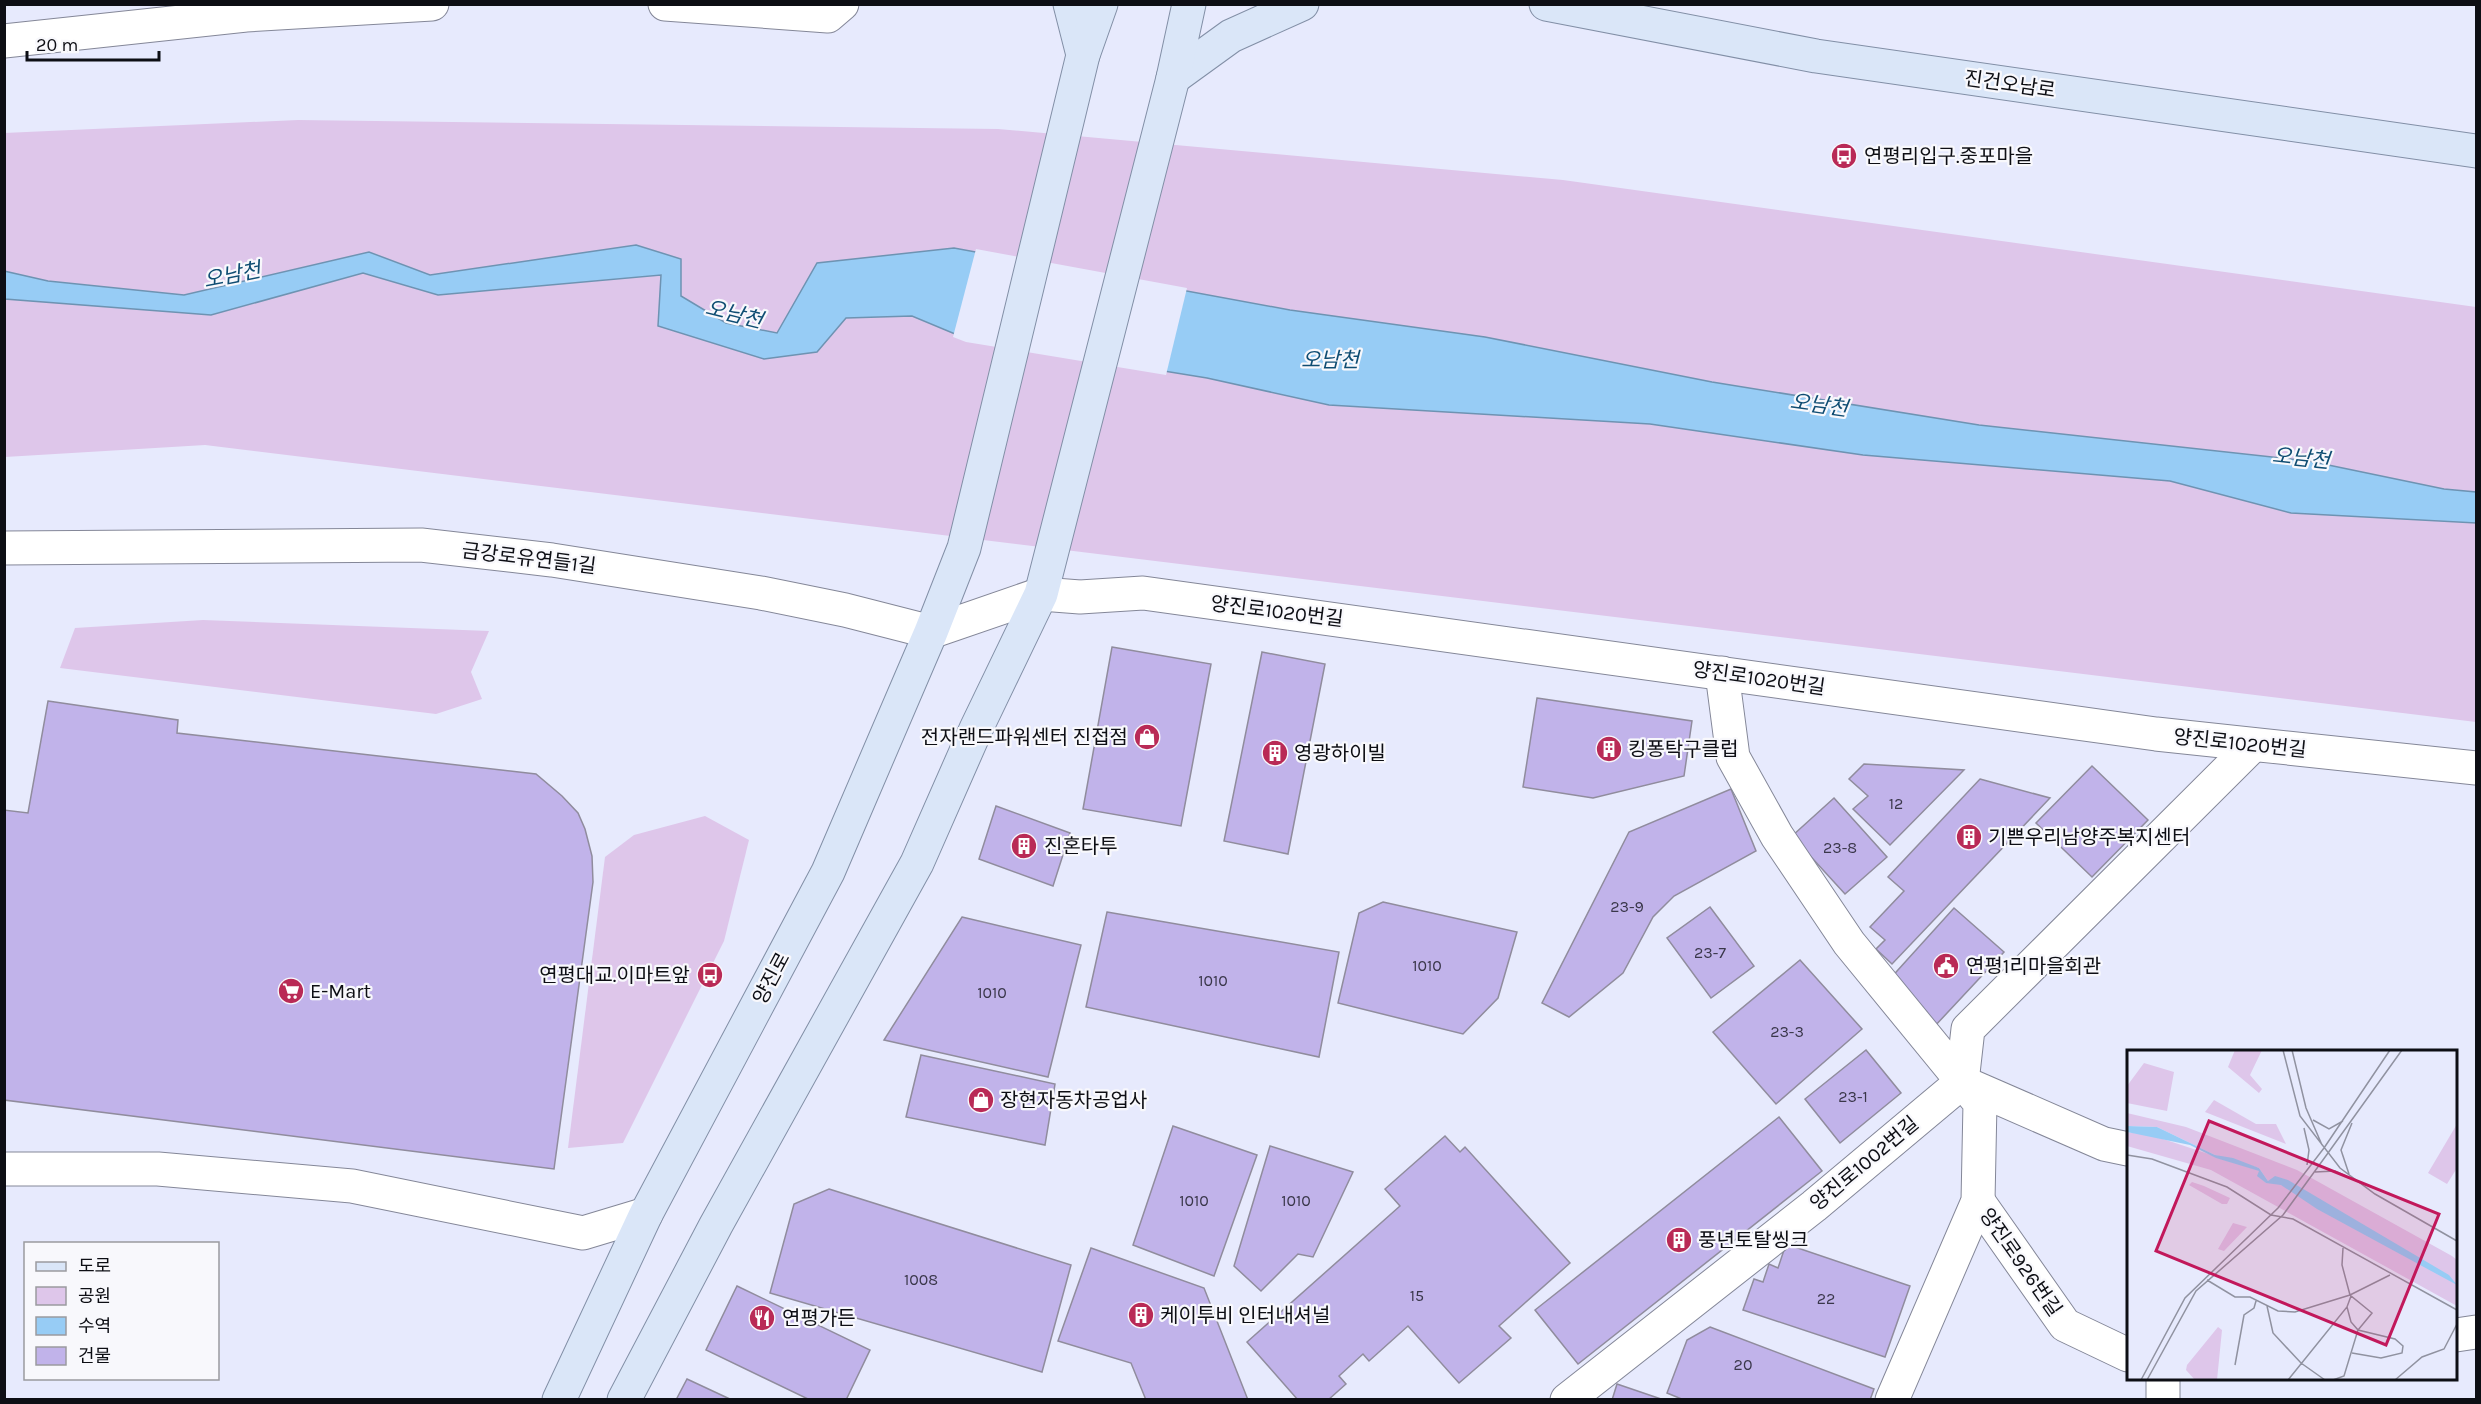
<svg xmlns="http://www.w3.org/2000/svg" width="2481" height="1404" font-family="Karla,'Noto Sans KR',sans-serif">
	<rect width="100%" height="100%" fill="#e7eafd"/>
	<g fill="#dec6ea">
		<path d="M298 120 998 129 1563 180 2476 307V722L205 445 5 457V299L211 315 363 273 438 295 662 275 658 326 817 352 846 318 912 316 817 263 778 333 726 323 681 296V259L636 245 430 275 369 252 184 295 48 281 5 271 4 133Z"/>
		<path d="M203 620 489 631 471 672 482 699 436 714 60 668 75 628Z"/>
		<path d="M705 816 749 840 724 941 623 1143 568 1148 605 857 634 835Z"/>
	</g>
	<path fill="#97ccf5" stroke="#6e93b2" stroke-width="1.5" d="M636 245 681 259V296L726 323 777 333 817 263 954 248 1290 310 1485 337 1712 382 1979 425 2309 461 2444 489 2476 492V523L2291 513 2170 481 1863 455 1650 424 1329 405 1207 378 967 339 912 316 846 318 817 352 764 359 658 326 661 275 438 295 363 273 211 315 5 299 4 271 48 281 184 295 369 252 430 275Z"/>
	<path fill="#e7eafd" d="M976 249 1187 288 1166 375 966 342 953 337Z"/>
	<g fill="#c1b3ea" stroke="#908c9d" stroke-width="1.5">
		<path d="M1112 647 1211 664 1181 826 1083 809Z"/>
		<path d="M1262 652 1325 664 1288 854 1224 841Z"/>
		<path d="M1537 698 1692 721 1684 776 1593 798 1523 787Z"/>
		<path d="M48 701 178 720 177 733 536 774 562 796 578 813 585 829 592 856 593 882 554 1169 4 1100V810L28 813Z"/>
		<path d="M1864 764 1964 770 1890 845 1853 809 1868 796 1849 779Z"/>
		<path d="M2092 766 2148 820 2092 877 2036 823Z"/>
		<path d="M1980 779 2050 798 1892 964 1876 949 1885 940 1870 927 1904 891 1888 877Z"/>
		<path d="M1731 789 1756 851 1674 896 1653 917 1623 973 1569 1017 1542 1003 1629 832Z"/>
		<path d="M1834 798 1887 857 1845 894 1792 836Z"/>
		<path d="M996 806 1070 833 1053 886 979 859Z"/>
		<path d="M1383 902 1517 932 1498 998 1463 1034 1338 1003 1359 913Z"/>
		<path d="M1710 907 1754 966 1711 998 1667 938Z"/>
		<path d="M1954 908 2004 952 1934 1027 1888 981Z"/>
		<path d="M1107 912 1339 952 1319 1057 1086 1007Z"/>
		<path d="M962 917 1081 945 1048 1077 884 1040Z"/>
		<path d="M1800 960 1862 1029 1776 1104 1713 1032Z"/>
		<path d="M1866 1050 1901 1093 1840 1143 1805 1099Z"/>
		<path d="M921 1055 1055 1084 1045 1145 906 1117Z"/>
		<path d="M1779 1117 1822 1171 1578 1364 1535 1310Z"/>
		<path d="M1173 1126 1257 1155 1214 1276 1133 1245Z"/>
		<path d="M1445 1136 1460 1152 1465 1147 1570 1263 1499 1326 1511 1338 1459 1383 1408 1326 1369 1361 1363 1354 1339 1376 1346 1384 1328 1400H1298L1247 1342 1400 1206 1385 1189Z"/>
		<path d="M1270 1146 1353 1172 1313 1257 1298 1254 1261 1291 1234 1266Z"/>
		<path d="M829 1189 1071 1265 1042 1372 770 1293 794 1204Z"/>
		<path d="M1786 1244 1910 1286 1885 1357 1743 1310 1754 1279 1763 1282 1769 1264 1778 1268Z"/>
		<path d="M1091 1248 1204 1288 1248 1400H1146L1131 1363 1058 1341Z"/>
		<path d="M737 1286 870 1350 846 1400H810L706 1350Z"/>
		<path d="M1710 1327 1874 1389 1870 1400H1684L1667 1393 1687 1340Z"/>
		<path d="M687 1379 732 1400H676Z"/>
		<path d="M1617 1384 1664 1400H1612Z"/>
	</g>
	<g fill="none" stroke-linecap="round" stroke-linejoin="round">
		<g stroke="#848798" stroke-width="35">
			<g id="minor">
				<path d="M665 4 828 16 842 4"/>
				<path d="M4 41 246 15 432 4"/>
				<path d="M4 548 421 545 552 560 761 593 845 610 931 632 1041 594 1080 597 1143 593 2156 734 2476 768"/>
				<path d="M1722 673 1733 757 1777 836 1849 943 1980 1103 1978 1201 1892 1400"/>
				<path d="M1962 1082 2104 1144 2128 1149"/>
				<path d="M4 1169H158L352 1186 583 1233 646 1214"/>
				<path d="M1978 1201 2065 1325 2128 1355"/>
				<path d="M2456 1335 2476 1332"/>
				<path d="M2163 1378V1400"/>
				<path d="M1567 1400 1814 1206 1962 1082 1968 1029 2253 745"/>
			</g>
		</g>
		<g stroke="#828fa6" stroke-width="35">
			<g id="major">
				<path d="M1070 4 1083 55"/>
				<path d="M1546 4 1816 56 2476 151"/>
				<path d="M1173 78 1231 36 1302 4"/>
				<path d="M559 1400 646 1214 828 872 931 632 964 548 1083 55 1101 4"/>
				<path d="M624 1400 716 1225 917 863 976 729 1041 594 1173 78 1189 4"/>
			</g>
		</g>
		<use href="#minor" stroke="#fff" stroke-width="33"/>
		<use href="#major" stroke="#dae6f8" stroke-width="33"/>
	</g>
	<defs>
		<g id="bus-disc" transform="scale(1.35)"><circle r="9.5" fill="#b92a56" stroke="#f8f8fc"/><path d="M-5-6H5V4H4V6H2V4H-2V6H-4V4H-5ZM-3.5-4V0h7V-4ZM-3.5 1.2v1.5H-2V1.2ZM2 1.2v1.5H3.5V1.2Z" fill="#fff"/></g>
		<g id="shop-disc" transform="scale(1.35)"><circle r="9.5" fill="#b92a56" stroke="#f8f8fc"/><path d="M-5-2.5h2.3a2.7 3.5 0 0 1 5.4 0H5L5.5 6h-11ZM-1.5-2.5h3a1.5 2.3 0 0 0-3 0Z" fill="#fff"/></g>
		<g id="building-disc" transform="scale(1.35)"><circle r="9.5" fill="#b92a56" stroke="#f8f8fc"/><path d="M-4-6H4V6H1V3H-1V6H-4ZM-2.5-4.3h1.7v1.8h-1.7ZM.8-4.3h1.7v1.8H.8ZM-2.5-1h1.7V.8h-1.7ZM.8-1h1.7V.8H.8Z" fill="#fff"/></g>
		<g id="civic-disc" transform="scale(1.35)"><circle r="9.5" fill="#b92a56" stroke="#f8f8fc"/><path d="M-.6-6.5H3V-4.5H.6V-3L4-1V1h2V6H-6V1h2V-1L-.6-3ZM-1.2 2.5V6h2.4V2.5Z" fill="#fff"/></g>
		<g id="supermarket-disc" transform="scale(1.35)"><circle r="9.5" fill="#b92a56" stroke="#f8f8fc"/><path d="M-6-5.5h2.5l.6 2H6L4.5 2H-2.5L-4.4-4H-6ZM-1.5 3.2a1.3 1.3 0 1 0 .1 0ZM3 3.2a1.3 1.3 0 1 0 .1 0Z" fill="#fff"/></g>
		<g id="restaurant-disc" transform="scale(1.35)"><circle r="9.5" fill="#b92a56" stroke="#f8f8fc"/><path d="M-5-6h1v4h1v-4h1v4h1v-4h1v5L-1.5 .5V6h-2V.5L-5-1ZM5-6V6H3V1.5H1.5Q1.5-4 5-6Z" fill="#fff"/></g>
	</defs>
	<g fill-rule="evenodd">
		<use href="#bus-disc" x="1844" y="156"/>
		<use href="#shop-disc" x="1147" y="737"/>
		<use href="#building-disc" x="1609" y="749"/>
		<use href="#building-disc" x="1275" y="753"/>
		<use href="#building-disc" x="1969" y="837"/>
		<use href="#building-disc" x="1024" y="846"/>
		<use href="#civic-disc" x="1946" y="966"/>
		<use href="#bus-disc" x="710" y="975"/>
		<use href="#supermarket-disc" x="291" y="991"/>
		<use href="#shop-disc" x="981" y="1100"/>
		<use href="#building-disc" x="1679" y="1240"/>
		<use href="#building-disc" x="1141" y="1315"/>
		<use href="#restaurant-disc" x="762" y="1318"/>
	</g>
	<g text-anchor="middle" stroke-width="4.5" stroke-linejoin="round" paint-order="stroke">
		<g font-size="16" fill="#3a374a">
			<text x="1896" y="809">12</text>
			<text x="1840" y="853">23-8</text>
			<text x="1627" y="912">23-9</text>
			<text x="1710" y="958">23-7</text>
			<text x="1427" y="971">1010</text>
			<text x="1213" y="986">1010</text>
			<text x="992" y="998">1010</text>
			<text x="1787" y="1037">23-3</text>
			<text x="1853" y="1102">23-1</text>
			<text x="1194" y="1206">1010</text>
			<text x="1296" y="1206">1010</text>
			<text x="921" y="1285">1008</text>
			<text x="1417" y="1301">15</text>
			<text x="1826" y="1304">22</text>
			<text x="1743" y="1370">20</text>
		</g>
		<g font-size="20" fill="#0d0e14" stroke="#f8f8fc">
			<text transform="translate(2010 84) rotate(8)" y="7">진건오남로</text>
			<text transform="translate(529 558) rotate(7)" y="7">금강로유연들1길</text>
			<text transform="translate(1277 611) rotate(7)" y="7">양진로1020번길</text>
			<text transform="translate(1759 678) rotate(8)" y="7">양진로1020번길</text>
			<text transform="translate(2240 743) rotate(6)" y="7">양진로1020번길</text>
			<text transform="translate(771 978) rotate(-62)" y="7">양진로</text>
			<text transform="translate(1864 1163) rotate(-40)" y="7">양진로1002번길</text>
			<text transform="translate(2021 1262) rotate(55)" y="7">양진로926번길</text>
		</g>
		<g font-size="20" fill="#0d0e14" stroke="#f8f8fc" text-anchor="start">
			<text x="1864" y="163">연평리입구.중포마을</text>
			<text x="1128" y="744" text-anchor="end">전자랜드파워센터 진접점</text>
			<text x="1628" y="756">킹퐁탁구클럽</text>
			<text x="1294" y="760">영광하이빌</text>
			<text x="1988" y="844">기쁜우리남양주복지센터</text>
			<text x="1044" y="853">진혼타투</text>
			<text x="1966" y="973">연평1리마을회관</text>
			<text x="690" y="982" text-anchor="end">연평대교.이마트앞</text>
			<text x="310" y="998">E-Mart</text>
			<text x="1000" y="1107">장현자동차공업사</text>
			<text x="1698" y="1247">풍년토탈씽크</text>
			<text x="1160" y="1322">케이투비 인터내셔널</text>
			<text x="782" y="1325">연평가든</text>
		</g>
		<g font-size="21" font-style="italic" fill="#0f4d73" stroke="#f8f8fc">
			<text transform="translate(232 275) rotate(-11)" y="7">오남천</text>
			<text transform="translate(734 314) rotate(14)" y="7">오남천</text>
			<text x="1330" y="367">오남천</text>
			<text transform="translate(1819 405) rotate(8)" y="7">오남천</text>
			<text transform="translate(2301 458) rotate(6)" y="7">오남천</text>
		</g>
	</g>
	<g transform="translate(2127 1050)">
		<rect width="330" height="330" fill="#e7eafd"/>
		<path d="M108 0H135L123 25 135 39 132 43 101 17ZM17 13 47 22 40 61 0 53V36ZM87 50 129 74H149L159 94 78 62ZM0 63 59 77 170 120 325 206 330 210V256L84 120 0 96V82L27 86 133 121 131 126 139 133 160 130 141 131 132 118 88 105 30 77 0 76ZM330 74V118L320 134 301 123ZM65 132 77 136 103 148 100 154H95L62 135ZM106 173 120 177 97 201 91 199ZM91 277 95 280 90 330H68L59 320 60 315Z" fill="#dec6ea"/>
		<path d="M0 76 30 77 88 105 106 108 132 118 141 131 148 126 161 130 322 225 330 235 190 159 154 135 139 133 130 126 132 121 89 108 63 95 0 82Z" fill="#97ccf5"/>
		<path fill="none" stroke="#9092a0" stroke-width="1.5" d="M156 0 173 66 213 118 248 144 330 191M165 0 179 58 195 95M186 70 202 79 216 71M177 78 182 100 180 115M197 98 263 0M201 103 275 0M0 105 25 109 100 137 144 165 166 169 330 260M188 122 208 121 219 126M222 124 214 100 225 73M216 198 215 215 223 245 245 263 231 280 268 289 276 296 275 303 254 308 225 303M80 230 108 247H123L151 261 168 262 223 245 263 225M140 256 146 283 174 313 198 330M108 315 117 265 127 258 129 251M14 330 58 248 151 158 197 98M20 330 69 241 156 165 201 103M161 330 220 257 224 246M206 330 217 326 231 280 224 272 220 257M268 330 295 307 317 299 330 274"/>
		<path fill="#c2185b" fill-opacity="0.15" stroke="#c2185b" stroke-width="3" d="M82 71 312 164 259 295 29 201Z"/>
		<rect width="330" height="330" fill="none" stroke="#0d0e14" stroke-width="3"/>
	</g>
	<rect width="2481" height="1404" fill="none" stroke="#0d0e14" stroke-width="12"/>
	<rect x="24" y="1242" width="195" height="138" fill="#f8f8fc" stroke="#9a9a9f" stroke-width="1.5"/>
	<rect x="36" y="1262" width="30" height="9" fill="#dae6f8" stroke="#9a9a9f" stroke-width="1.5"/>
	<text x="78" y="1272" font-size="18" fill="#0d0e14">도로</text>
	<rect x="36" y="1287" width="30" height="18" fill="#dec6ea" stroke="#9a9a9f" stroke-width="1.5"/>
	<text x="78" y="1302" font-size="18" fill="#0d0e14">공원</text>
	<rect x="36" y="1317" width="30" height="18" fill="#97ccf5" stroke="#9a9a9f" stroke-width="1.5"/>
	<text x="78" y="1332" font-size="18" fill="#0d0e14">수역</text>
	<rect x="36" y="1347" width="30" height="18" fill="#c1b3ea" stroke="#9a9a9f" stroke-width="1.5"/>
	<text x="78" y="1362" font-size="18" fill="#0d0e14">건물</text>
	<path d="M27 51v9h132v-9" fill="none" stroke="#0d0e14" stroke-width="3"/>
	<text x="36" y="51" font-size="18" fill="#0d0e14" stroke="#f8f8fc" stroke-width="4.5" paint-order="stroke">20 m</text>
</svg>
